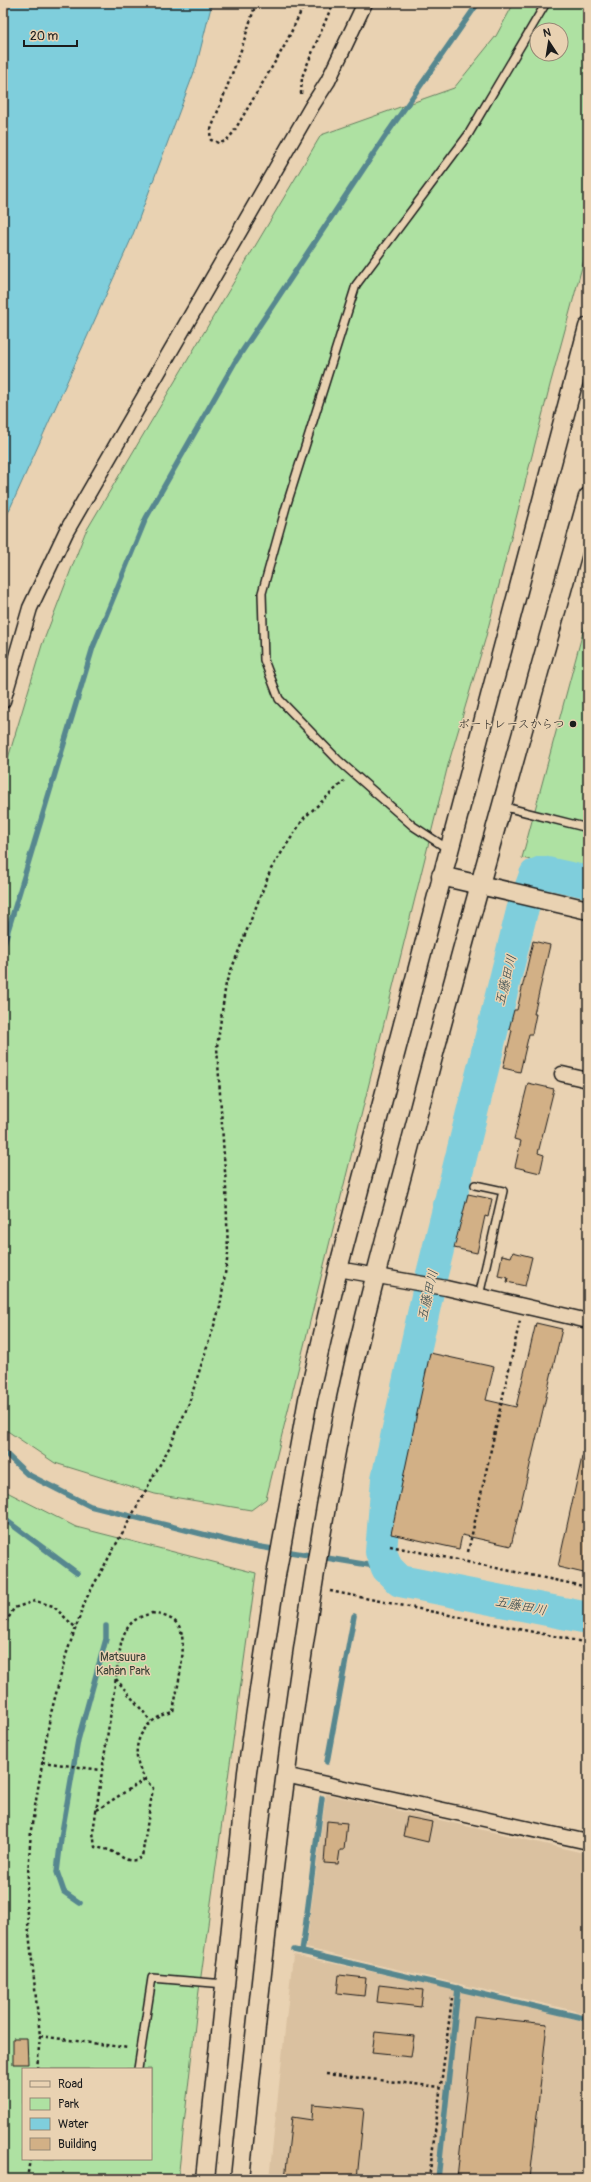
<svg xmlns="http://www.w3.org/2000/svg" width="591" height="2182" font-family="Pangolin,'Klee One',sans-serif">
	<rect width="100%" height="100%" fill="#e9d2b2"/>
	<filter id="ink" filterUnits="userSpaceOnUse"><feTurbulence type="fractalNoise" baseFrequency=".025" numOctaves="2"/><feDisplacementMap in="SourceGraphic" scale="8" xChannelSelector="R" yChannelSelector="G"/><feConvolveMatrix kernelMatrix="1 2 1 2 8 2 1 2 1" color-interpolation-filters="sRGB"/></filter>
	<g filter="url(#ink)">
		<g fill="#dac1a0">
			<path d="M326 1794 588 1854V2014L306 1948Z"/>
			<path d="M293 1955 448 1988 588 2022V2179H269Z"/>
		</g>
		<g fill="#aee1a2" stroke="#657e5f" fill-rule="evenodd">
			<path d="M514 3H588V245L550 385 485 640 448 765 266 1499 251 1510 155 1494 55 1463 3 1428V775L42 645 85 533 321 135 454 88 496 36ZM537 30H561V54H537Z"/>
			<path d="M588 613V873L522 858Z"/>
			<path d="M3 1490 76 1527 256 1573 198 1998 178 2179H3ZM23 2069H151V2159H23Z"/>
		</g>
		<path fill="#7fcedc" stroke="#57878f" d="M3 3H212L196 67 132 237 3 524Z"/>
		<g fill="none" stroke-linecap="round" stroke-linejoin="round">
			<g stroke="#57878f" stroke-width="5.5">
				<path d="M3 947 93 647 146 518 235 362 384 138 478 3"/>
				<path d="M3 1451 27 1474 90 1506 242 1544 387 1568"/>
				<path d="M3 1518 77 1573"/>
				<path d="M327 1762 354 1616"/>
				<path d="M80 1903 64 1892 57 1872 61 1838 78 1740 106 1639V1626"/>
				<path d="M294 1950 588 2019"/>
				<path d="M302 1952 322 1798"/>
				<path d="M438 2179 458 1988"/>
			</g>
			<path stroke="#7fcedc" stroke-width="32" d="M588 882 542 872 535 875 522 911 431 1278 387 1479 381 1552 387 1568 400 1581 588 1618"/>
		</g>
		<g fill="#d2b086" stroke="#1c1c1c">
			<path d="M533 941 550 945 534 1014H536L532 1034H529L520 1072 503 1068 512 1030 509 1029 514 1010H517Z"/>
			<path d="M528 1083 554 1089 538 1153 544 1155 540 1173 515 1167 521 1141 514 1139Z"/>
			<path d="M468 1194 492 1199 488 1217 485 1216 477 1253 454 1248Z"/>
			<path d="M513 1252 532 1257 525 1286 507 1282 508 1278 498 1276 502 1255 511 1257Z"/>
			<path d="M536 1323 562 1329 511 1546 462 1535 459 1549 391 1534 430 1353 494 1367 486 1400 516 1407Z"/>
			<path d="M582 1457 588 1458V1574L558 1567Z"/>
			<path d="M407 1817 432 1822 428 1842 403 1836Z"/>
			<path d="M327 1821 347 1823 344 1850H340L338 1864 324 1863Z"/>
			<path d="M339 1975 366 1978 364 1996 337 1993Z"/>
			<path d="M379 1985 423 1990 421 2007 377 2002Z"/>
			<path d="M474 2016 547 2024 530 2179H457Z"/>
			<path d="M375 2032 414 2036 411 2057 372 2053Z"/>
			<path d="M13 2038H27L28 2064H13Z"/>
			<path d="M313 2104 364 2109 357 2179H285L292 2117 312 2120Z"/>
		</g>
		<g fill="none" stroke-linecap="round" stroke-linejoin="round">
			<g stroke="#1c1c1c" stroke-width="10">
				<g id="service">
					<path d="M501 806 588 828"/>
					<path d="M448 849 413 826 338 760 279 699 264 660 262 593 286 507 356 285 468 135 546 3"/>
					<path d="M475 1185 503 1191 479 1296"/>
					<path d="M138 2069 152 1978 225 1984"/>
				</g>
			</g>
			<g stroke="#1c1c1c" stroke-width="17">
				<g id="minor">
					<path d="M3 701 30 608 66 532 312 106 328 81 365 3"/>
					<path d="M562 1074 588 1080"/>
					<path d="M338 1269 446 1288 588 1321"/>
					<path d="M285 1775 588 1842"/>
				</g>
			</g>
			<g stroke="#1c1c1c" stroke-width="21">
				<g id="tertiary">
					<path d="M441 876 588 910"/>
					<path d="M205 2179 247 1772 275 1581 308 1399 338 1269 588 327"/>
					<path d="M240 2179C266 1927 293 1674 341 1425 362 1317 393 1212 420 1106 474 902 531 700 588 497"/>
				</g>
			</g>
			<g stroke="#1c1c1c" stroke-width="2.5" stroke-dasharray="3 3" stroke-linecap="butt">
				<path d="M256 3 241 50 210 132 211 140 219 143 226 141 233 133 285 45 305 3"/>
				<path d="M301 94 302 77 333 3"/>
				<path d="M390 1546 588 1587"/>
				<path d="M468 1552 520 1320"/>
				<path d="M330 1591 588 1643"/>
				<path d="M152 1613C161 1615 173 1617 179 1626 189 1644 176 1692 173 1712 134 1721 125 1760 153 1788L142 1857C128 1866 121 1855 109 1850 105 1849 100 1848 95 1847L93 1832 121 1644C127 1624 132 1619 152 1613Z"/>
				<path d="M3 1628 14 1608 35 1601 53 1606 76 1628"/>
				<path d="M116 1679 151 1721"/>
				<path d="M42 1762 101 1770"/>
				<path d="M97 1810 145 1779"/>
				<path d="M40 2036 128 2048"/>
				<path d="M37 2069 40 2036 26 1904 31 1830 50 1717 66 1655 86 1599 169 1448 188 1406 220 1307 228 1254 226 1187 217 1047 226 983 271 869 304 818 344 781"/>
				<path d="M326 2074 440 2087"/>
				<path d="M27 2179 30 2159"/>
				<path d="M429 2179 452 1998"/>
			</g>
			<use href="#service" stroke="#e9d2b2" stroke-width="7"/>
			<use href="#minor" stroke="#e9d2b2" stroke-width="14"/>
			<use href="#tertiary" stroke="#e9d2b2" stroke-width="18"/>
		</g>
	</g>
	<circle fill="#1c1c1c" stroke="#e9d2b2" stroke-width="1.5" cx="573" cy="724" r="4"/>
	<g text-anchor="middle" stroke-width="3" stroke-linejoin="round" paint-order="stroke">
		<g font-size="12" fill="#1c1c1c" stroke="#e9d2b2" text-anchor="end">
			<text x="565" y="728">ボートレースからつ</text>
		</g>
		<g font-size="12" fill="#394337" stroke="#e9d2b2">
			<text x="123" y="1661">Matsuura<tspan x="123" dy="14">Kahan Park</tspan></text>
		</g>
		<g font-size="13" font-style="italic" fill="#35484c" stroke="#e9d2b2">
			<text transform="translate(505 980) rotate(-76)" y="5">五藤田川</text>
			<text transform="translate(427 1295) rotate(-77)" y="5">五藤田川</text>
			<text transform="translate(521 1605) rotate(11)" y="5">五藤田川</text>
		</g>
	</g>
	<rect width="591" height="2182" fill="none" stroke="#e9d2b2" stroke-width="16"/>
	<rect x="8" y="8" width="575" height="2166" fill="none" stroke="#1c1c1c" stroke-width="1.5" filter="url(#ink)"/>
	<rect x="22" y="2068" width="130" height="92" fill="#e9d2b2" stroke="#978976"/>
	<rect x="30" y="2081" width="20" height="6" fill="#e9d2b2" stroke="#978976"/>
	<text x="58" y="2088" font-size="12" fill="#1c1c1c">Road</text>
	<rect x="30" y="2098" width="20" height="12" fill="#aee1a2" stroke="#978976"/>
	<text x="58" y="2108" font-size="12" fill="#1c1c1c">Park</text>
	<rect x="30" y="2118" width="20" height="12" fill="#7fcedc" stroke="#978976"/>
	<text x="58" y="2128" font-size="12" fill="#1c1c1c">Water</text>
	<rect x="30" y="2138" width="20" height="12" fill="#d2b086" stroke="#978976"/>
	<text x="58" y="2148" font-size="12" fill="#1c1c1c">Building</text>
	<g transform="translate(549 42) rotate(348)"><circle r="19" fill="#e9d2b2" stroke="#978976"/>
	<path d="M0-3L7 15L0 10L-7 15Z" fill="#1c1c1c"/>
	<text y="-6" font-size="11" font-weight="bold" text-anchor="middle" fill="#1c1c1c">N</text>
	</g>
	<path d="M24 40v6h53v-6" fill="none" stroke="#1c1c1c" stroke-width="2"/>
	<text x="30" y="40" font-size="12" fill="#1c1c1c" stroke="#e9d2b2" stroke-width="3" paint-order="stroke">20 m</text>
</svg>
